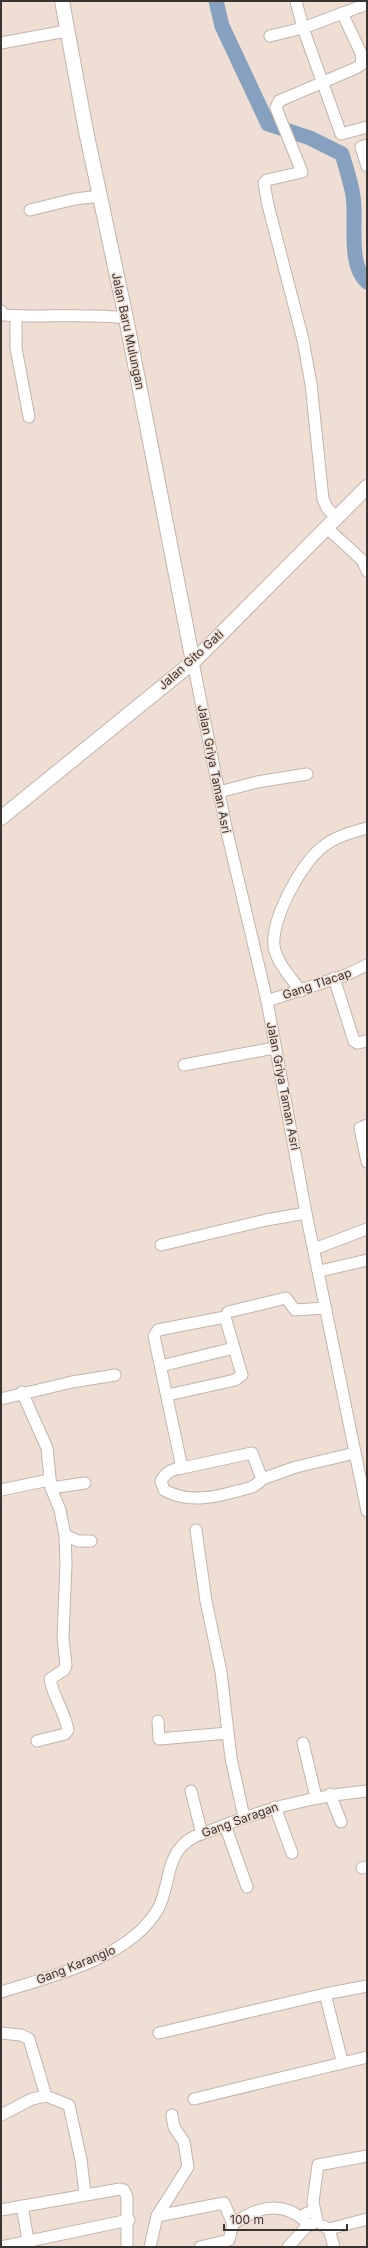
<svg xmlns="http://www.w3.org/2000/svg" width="368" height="2248" font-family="Inter,sans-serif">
	<rect width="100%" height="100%" fill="#efded3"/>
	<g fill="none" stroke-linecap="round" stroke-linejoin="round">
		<path stroke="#86a0bf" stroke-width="15" d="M216 1 222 26 268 124 310 138 342 154C346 168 351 182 353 196 357 219 347 264 367 282"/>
		<g stroke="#c4b4a9" stroke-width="13">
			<g id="minor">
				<path d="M296 1 303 28 367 4"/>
				<path d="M270 36 303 28 341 134 367 127"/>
				<path d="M1 43 66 31"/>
				<path d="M367 145 361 147 367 166"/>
				<path d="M30 210 75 199 101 196"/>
				<path d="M1 311 4 315C45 318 85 313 126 318"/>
				<path d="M16 316V348L29 417"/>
				<path d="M337 518 327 508 323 499 311 384 303 340 268 205 264 183 267 180 302 172 276 108 279 101 356 68 362 64 361 53 342 13"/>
				<path d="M327 528 362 560 367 571"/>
				<path d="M193 662 227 832 267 1001 306 1213 367 1511"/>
				<path d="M219 792 257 782 307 774"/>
				<path d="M334 978 354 1041 357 1043 367 1041"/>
				<path d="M301 991C292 979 276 962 274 946 271 919 302 861 325 845 337 836 353 832 367 828"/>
				<path d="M267 1001 346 975 367 965"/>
				<path d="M184 1065 274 1048"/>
				<path d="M367 1125 360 1128 367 1162"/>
				<path d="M161 1245 266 1220 306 1213"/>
				<path d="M314 1249 367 1229"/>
				<path d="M320 1271 367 1260"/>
				<path d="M228 1312 286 1298 295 1310 326 1308"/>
				<path d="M161 1366 234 1348"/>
				<path d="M22 1392 47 1448 51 1488 60 1510 65 1535 66 1564 63 1637 66 1666 64 1670 50 1679C53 1697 65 1712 68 1730L65 1734 37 1741"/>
				<path d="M168 1395 235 1380 242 1375 225 1317 158 1330 154 1336 182 1468 252 1453 262 1479 296 1467 355 1453"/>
				<path d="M1 1399 72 1382 115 1375"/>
				<path d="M182 1468C172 1469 166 1472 161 1481L164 1490C187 1503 213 1498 237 1491 247 1489 256 1487 262 1479"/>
				<path d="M51 1488 85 1483"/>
				<path d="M1 1490 49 1480"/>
				<path d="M196 1530 206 1601 221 1672 231 1758 244 1817"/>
				<path d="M65 1535 78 1541H91"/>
				<path d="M158 1721 159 1739 228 1733"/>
				<path d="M303 1743 316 1797"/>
				<path d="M191 1791 202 1834"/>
				<path d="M330 1794 341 1822"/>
				<path d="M275 1807 292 1853"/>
				<path d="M225 1825 247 1887"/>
				<path d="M362 1868 367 1867"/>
				<path d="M1 1992C52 1976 130 1958 158 1909 169 1890 166 1861 183 1845 191 1836 204 1833 215 1829 265 1808 313 1796 367 1791"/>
				<path d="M1 2033 21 2035 29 2039 46 2096 69 2105 81 2160 85 2194"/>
				<path d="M159 2033 325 1994"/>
				<path d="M342 2061 325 1994 367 1986"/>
				<path d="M194 2099 367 2057"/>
				<path d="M1 2115 32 2099 46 2096"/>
				<path d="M22 2206 29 2246"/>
				<path d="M1 2210 120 2189 124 2190 127 2197V2247"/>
				<path d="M315 2213 310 2212 305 2214 303 2219 306 2223 311 2225 317 2221 313 2202 318 2165 367 2156"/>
				<path d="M157 2216 224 2203 233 2224"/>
				<path d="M323 2226 329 2229 334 2247"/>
				<path d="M329 2229 367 2219"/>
				<path d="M1 2247 129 2220"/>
				<path d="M150 2247 157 2216 188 2167 184 2142 174 2127 172 2115"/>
				<path d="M200 2247 229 2240 233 2224C256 2208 279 2200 303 2219"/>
				<path d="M288 2247 308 2225"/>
			</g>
		</g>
		<g stroke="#c4b4a9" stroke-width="16">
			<g id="major">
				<path d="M62 1 86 131 126 318 193 662"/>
				<path d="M1 818 193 662 367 487"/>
			</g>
		</g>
		<use href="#minor" stroke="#fff" stroke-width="11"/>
		<use href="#major" stroke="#fff" stroke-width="14"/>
	</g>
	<g text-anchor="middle" stroke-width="3" stroke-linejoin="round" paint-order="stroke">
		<g font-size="12" fill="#3b3531" stroke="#efded3">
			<text transform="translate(128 331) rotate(78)" y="4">Jalan Baru Mulungan</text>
			<text transform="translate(191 660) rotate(-42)" y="4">Jalan Gito Gati</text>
			<text transform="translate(214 769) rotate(79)" y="4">Jalan Griya Taman Asri</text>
			<text transform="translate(317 984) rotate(-19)" y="4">Gang Tlacap</text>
			<text transform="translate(283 1086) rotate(79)" y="4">Jalan Griya Taman Asri</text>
			<text transform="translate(240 1820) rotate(-20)" y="4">Gang Saragan</text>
			<text transform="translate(76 1965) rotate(-22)" y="4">Gang Karanglo</text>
		</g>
	</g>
	<rect width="368" height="2248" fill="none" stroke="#3b3531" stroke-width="4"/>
	<path d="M224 2224v6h123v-6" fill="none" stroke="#3b3531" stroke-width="2"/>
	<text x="230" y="2224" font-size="12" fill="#3b3531" stroke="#efded3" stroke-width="3" paint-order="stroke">100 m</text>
</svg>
